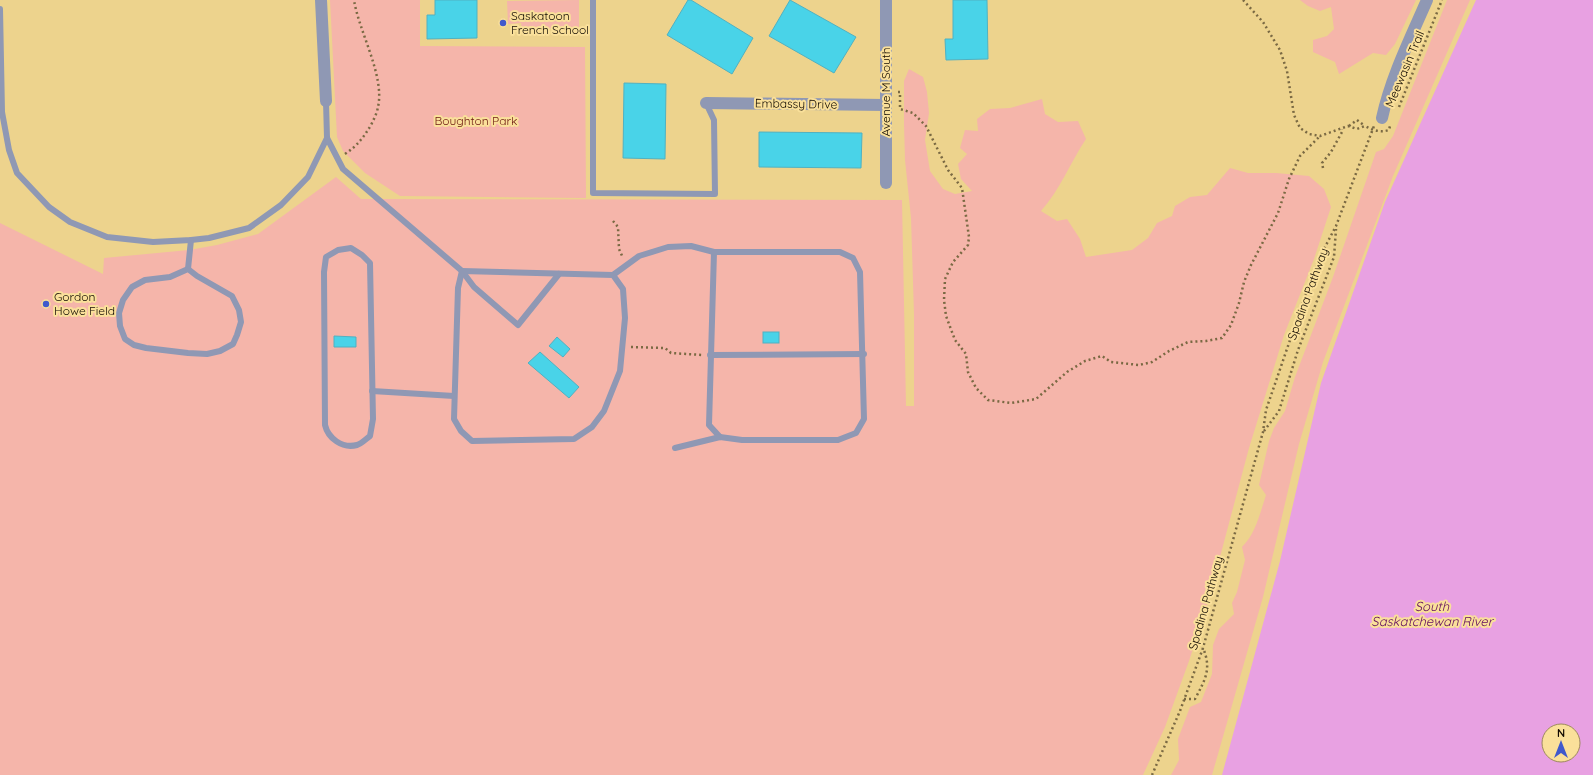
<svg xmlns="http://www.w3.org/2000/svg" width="1593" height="775" font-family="Quicksand,sans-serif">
	<rect width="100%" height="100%" fill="#edd38d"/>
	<g fill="#f5b5aa">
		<path d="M330 0H420V46L585 47 586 198 400 196 365 173 343 151 337 137Z"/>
		<path d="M579 0V28L522 29 521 23 508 24 507 1Z"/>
		<path d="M1300 0H1416L1395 44 1386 55 1373 53 1339 74 1335 62 1313 52V40L1327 36 1334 29 1331 7 1320 11 1308 6Z"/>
		<path d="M1447 0H1470L1393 176 1323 362 1299 444 1263 597 1212 775H1171L1179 760 1178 739 1190 707 1201 702 1212 674 1213 645 1219 629 1234 614 1232 603 1237 592 1245 560 1242 547C1256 533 1260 513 1266 495L1259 485 1269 441 1274 428 1285 411 1295 377 1333 277 1376 152 1384 149 1393 136Z"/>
		<path d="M909 69 923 77 927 92 929 113 925 140 930 171 943 189 955 194 972 191 961 179 958 164 967 154 960 148 965 130 978 131 977 119 990 109 1010 108 1042 99 1045 114 1058 122 1078 121 1086 139C1070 163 1060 190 1041 211L1057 221 1067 219 1080 239 1086 257 1132 250 1148 238 1157 223 1172 216 1175 206 1190 197 1207 195 1230 168 1248 173H1276L1309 176 1324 189 1331 207 1314 259 1284 335 1249 448 1208 602 1189 661 1165 727 1143 775H0V223L103 274 104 258 189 250 217 245 258 234 336 177 361 199 902 200 906 406H914V314L911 218 905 160 904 124V81Z"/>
	</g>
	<path fill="#e8a1e2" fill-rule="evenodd" d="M1476 0H1593V775H1222L1280 561 1321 383 1385 202ZM1549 731H1573V755H1549Z"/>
	<g fill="#49d3e8" stroke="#51b1c1">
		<path d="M435 0H477V38L427 39V15H435Z"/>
		<path d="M688 0H691L753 38 732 74 667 35Z"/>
		<path d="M790 0 856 37 834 73 769 36Z"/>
		<path d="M953 0H987L988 59 946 60 945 39H953Z"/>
		<path d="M624 83 666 84 665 159 623 158Z"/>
		<path d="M759 132 862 133 861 168 759 167Z"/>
		<rect x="763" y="332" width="16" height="11"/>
		<path d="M334 336 356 337V347H334Z"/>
		<path d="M557 337 570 349 563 357 549 346Z"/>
		<path d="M540 352 579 387 569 398 528 363Z"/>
	</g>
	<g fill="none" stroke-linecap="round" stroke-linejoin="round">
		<g stroke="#7a6943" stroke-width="2.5" stroke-dasharray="2 3" stroke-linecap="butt">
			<path d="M1243 0 1263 22 1280 50 1287 71 1294 115 1300 128 1309 134 1320 136 1348 126 1357 129 1365 126C1373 130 1380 133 1389 130L1390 126"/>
			<path d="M898 92H900V109L913 113 926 126 948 170 962 188 969 237 968 245 953 262 945 279 944 300 946 316 955 340 966 354 968 372 976 388 988 400 1011 403 1036 399 1067 372 1085 361 1102 356 1111 362 1139 365 1152 362 1169 351 1188 342 1206 341 1222 338 1231 325 1239 303 1244 282 1251 265 1278 213 1289 179 1300 156 1320 136"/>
			<path d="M1399 107 1442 0"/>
			<path d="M1349 126 1357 120 1365 126"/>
			<path d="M345 154C357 146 364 137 371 125 374 119 377 113 378 107 385 76 359 32 354 0"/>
			<path d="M1323 168 1322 163 1331 152 1342 132V129"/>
			<path d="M613 221 618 227 619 249 623 258"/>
			<path d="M631 347 665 348 671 353 702 355"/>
			<path d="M1264 431 1279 411 1298 350 1334 257 1336 229"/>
			<path d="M1184 699H1195C1205 680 1212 669 1203 648"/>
			<path d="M1152 775 1180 711 1203 648 1263 432 1266 410 1310 282 1325 247 1336 226 1374 126"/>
		</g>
		<g stroke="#8f98b4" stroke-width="6">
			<path d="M593 0V193L715 194 714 120 706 103"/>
			<path d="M0 9 2 112 9 150 17 173 49 207 70 222 107 237 153 242 191 240 209 238 249 228 281 205 308 177 327 138"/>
			<path d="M326 101 327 138 343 169 462 271 474 287 518 325 559 274"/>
			<path d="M351 248 362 255 370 263 373 419 370 436C366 439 361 444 357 445 342 449 328 438 325 425L324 272 326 257 338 250Z"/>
			<path d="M714 252 709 425 720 437"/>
			<path d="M188 269 197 276 232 296 239 310 241 322 237 335 233 344 220 351 207 354 188 353 146 348 134 345 125 339 120 326 119 313 123 300 132 287 145 280 170 277Z"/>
			<path d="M188 269 191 240"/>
			<path d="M613 275 623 289 625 318 620 371 604 411 592 427 574 439 472 441 461 431 454 419 458 288 462 271 613 275 639 256 668 247 691 246 714 252H840L853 258 860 272 864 419 856 433 838 440H742L720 437 675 448"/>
			<path d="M710 355 864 354"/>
			<path d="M372 391 454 396"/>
		</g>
		<g stroke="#8f98b4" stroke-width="12">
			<path d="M321 0 326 101"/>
			<path d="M886 0V183"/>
			<path d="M706 103 886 105"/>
			<path d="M1382 118C1391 77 1410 39 1427 0"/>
		</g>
	</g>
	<g fill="#4059cc" stroke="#fae09a" stroke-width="1.5">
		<circle cx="503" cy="23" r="4"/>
		<circle cx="46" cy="304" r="4"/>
	</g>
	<g text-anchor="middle" stroke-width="4" stroke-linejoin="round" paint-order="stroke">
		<g font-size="12" fill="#120a00" stroke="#fae09a" text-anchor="start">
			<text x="511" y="20">Saskatoon<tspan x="511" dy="14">French School</tspan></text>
			<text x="54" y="301">Gordon<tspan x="54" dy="14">Howe Field</tspan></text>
		</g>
		<g font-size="12" fill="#120a00" stroke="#fae09a">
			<text transform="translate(1405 69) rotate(-67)" y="4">Meewasin Trail</text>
			<text transform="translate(886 92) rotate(-90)" y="4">Avenue M South</text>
			<text transform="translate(796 104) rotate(1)" y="4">Embassy Drive</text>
			<text transform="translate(1308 294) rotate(-70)" y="4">Spadina Pathway</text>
			<text transform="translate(1206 603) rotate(-74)" y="4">Spadina Pathway</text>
		</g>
		<g font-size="12" fill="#6c1810" stroke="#fae09a">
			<text x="476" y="125">Boughton Park</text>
		</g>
		<g font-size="13" font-style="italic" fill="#610b5f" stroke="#fae09a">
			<text x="1432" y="611">South<tspan x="1432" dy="15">Saskatchewan River</tspan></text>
		</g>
	</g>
	<g transform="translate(1561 743)"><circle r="19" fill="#fae09a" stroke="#9d8a5c"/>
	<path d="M0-3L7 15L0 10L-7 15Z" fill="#4059cc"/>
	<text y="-6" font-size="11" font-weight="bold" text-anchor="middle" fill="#120a00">N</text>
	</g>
</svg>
